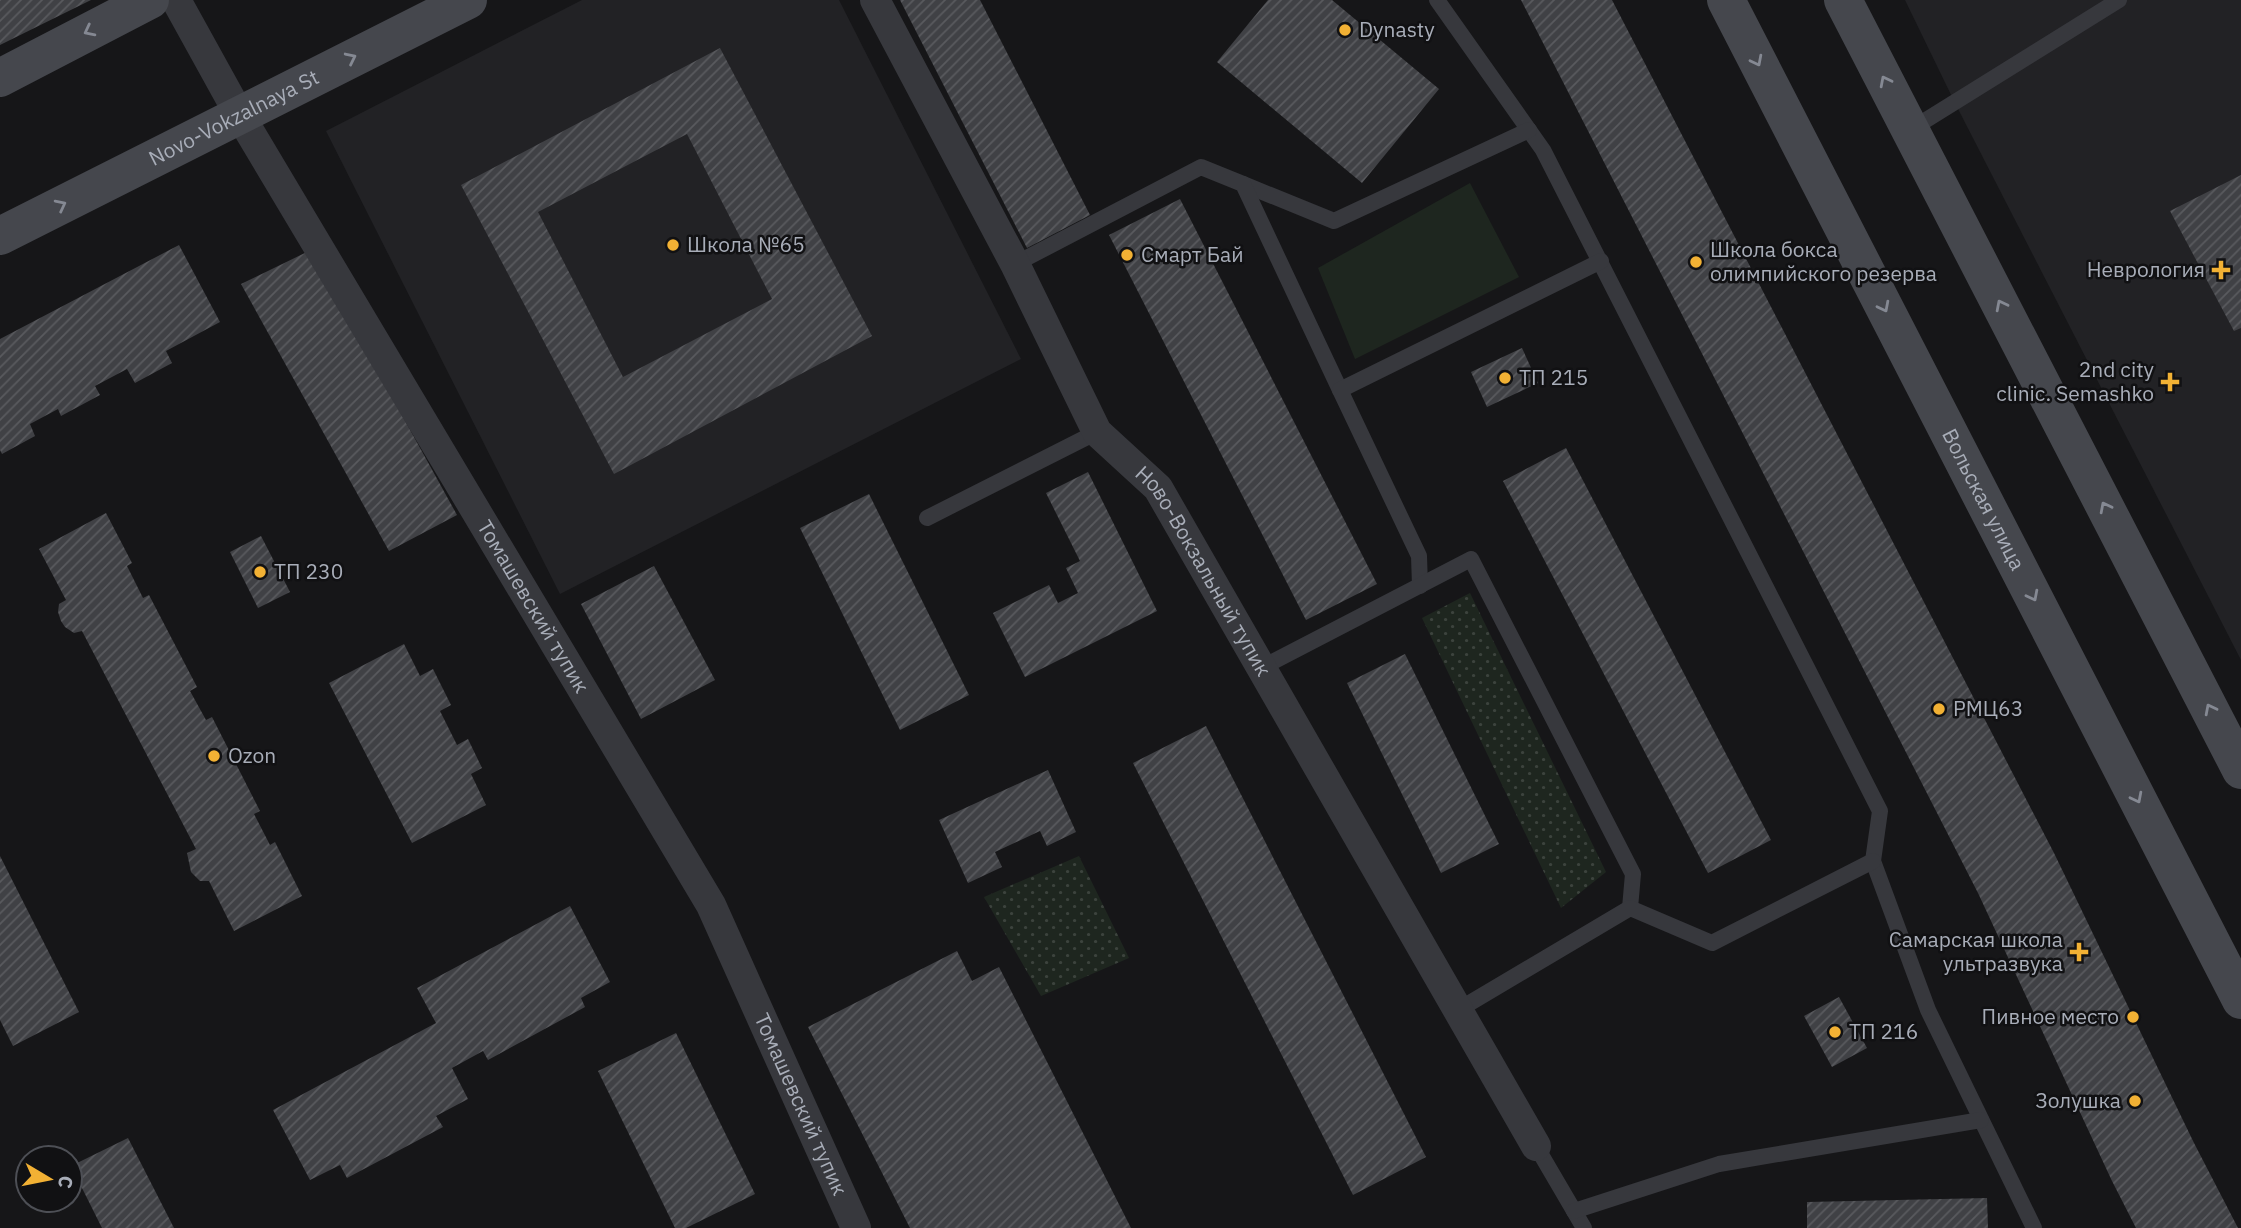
<svg xmlns="http://www.w3.org/2000/svg" width="2241" height="1228" font-family="'IBM Plex Sans',sans-serif">
	<defs>
		<pattern id="green-dots" width="8" height="8" patternUnits="userSpaceOnUse" patternTransform="scale(1.75)"><rect width="8" height="8" fill="#1e261f"/><path d="M2 2h.1M6 6h.1" fill="none" stroke="#3c433d" stroke-width="1.8" stroke-linecap="round"/></pattern>
		<pattern id="building-hatch" width="6" height="6" patternUnits="userSpaceOnUse" patternTransform="scale(1.75)"><rect width="6" height="6" fill="#404145"/><path d="M-1 1l2-2M0 6l6-6M5 7l2-2" fill="none" stroke="#595a5e"/></pattern>
	</defs>
	<rect width="100%" height="100%" fill="#161618"/>
	<g fill="#222225">
		<path d="M582 0H839L1021 359 560 594 326 131Z"/>
		<path d="M1905 0H2241V660L1955 103Z"/>
	</g>
	<g fill="url(#green-dots)">
		<path d="M1470 593 1606 872 1561 908 1422 618Z"/>
		<path d="M1079 856 1129 958 1041 996 984 897Z"/>
	</g>
	<path fill="#1e261f" d="M1470 183 1519 277 1355 359 1318 268Z"/>
	<g fill="url(#building-hatch)" fill-rule="evenodd">
		<path d="M0 0H91L0 45Z"/>
		<path d="M900 0H980L1090 215 1027 248Z"/>
		<path d="M1268 0H1332L1439 89 1362 183 1217 62Z"/>
		<path d="M1521 0H1612L2054 853 2194 1143 2238 1228H2136L2112 1181 1978 893Z"/>
		<path d="M720 48 872 336 614 474 461 185ZM687 134 772 299 623 377 538 212Z"/>
		<path d="M2241 175V328L2234 331 2170 211Z"/>
		<path d="M1180 199 1377 584 1306 620 1109 235Z"/>
		<path d="M179 245 220 322 166 351 172 363 135 383 127 369 95 386 100 395 61 416 58 409 30 424 35 436 2 454 0 450V339Z"/>
		<path d="M311 250 457 515 389 551 241 284Z"/>
		<path d="M1522 348 1538 383 1487 407 1471 372Z"/>
		<path d="M1566 448 1771 840 1708 873 1503 481Z"/>
		<path d="M1088 472 1157 611 1025 677 993 613 1049 585 1058 603 1078 593 1066 568 1080 561 1046 493Z"/>
		<path d="M869 494 969 695 900 730 800 528Z"/>
		<path d="M106 513 132 563 127 566 143 598 149 595 197 687 190 691 206 720 212 717 260 811 254 814 270 845 275 842 302 896 234 931 209 881H200L191 872 187 853 196 849 82 631 74 633 65 627 61 621 58 612 59 604 66 600 39 549Z"/>
		<path d="M261 536 290 592 258 608 230 552Z"/>
		<path d="M654 566 715 680 641 719 581 604Z"/>
		<path d="M404 644 420 676 433 669 451 705 440 711 457 745 468 739 482 768 471 774 486 805 412 843 329 683Z"/>
		<path d="M1405 654 1499 844 1441 873 1347 683Z"/>
		<path d="M1206 726 1426 1157 1353 1195 1133 763Z"/>
		<path d="M1048 770 1076 832 1047 846 1040 831 995 852 1002 867 968 883 939 820Z"/>
		<path d="M0 856 79 1012 13 1046 0 1020Z"/>
		<path d="M570 906 610 982 581 998 585 1007 488 1060 483 1051 452 1068 468 1099 436 1116 443 1127 347 1178 340 1165 310 1180 273 1110 436 1023 417 988Z"/>
		<path d="M957 951 972 981 999 967 1131 1228H910L808 1027Z"/>
		<path d="M1839 997 1867 1048 1832 1067 1804 1016Z"/>
		<path d="M676 1033 755 1194 686 1228H675L598 1071Z"/>
		<path d="M128 1138 174 1228H102L71 1166Z"/>
		<path d="M1987 1198 1988 1228H1807V1202Z"/>
	</g>
	<g fill="none" stroke-linecap="round" stroke-linejoin="round">
		<g stroke="#37383d" stroke-width="16">
			<path d="M1437 0 1543 150 1880 811 1873 861 1928 1010 2034 1228"/>
			<path d="M1910 130 2119 0"/>
			<path d="M1243 184 1334 221 1529 130"/>
			<path d="M1015 264 1201 167 1243 184 1340 390"/>
			<path d="M927 518 1097 432"/>
			<path d="M1420 586 1419 556 1340 390 1601 261"/>
			<path d="M1261 668 1471 559 1633 874 1630 908"/>
			<path d="M1458 1010 1630 908 1712 943 1873 861"/>
			<path d="M1536 1146 1584 1228"/>
			<path d="M1574 1211 1719 1164 1981 1120"/>
		</g>
		<g stroke="#37383d" stroke-width="30">
			<path id="s1" d="M176 0 239 114 711 905 856 1228"/>
			<path id="s2" d="M875 0 1015 264 1097 432 1158 488 1536 1146"/>
		</g>
		<g stroke="#45474d" stroke-width="38">
			<path id="s3" d="M1726 0 2241 1000"/>
			<path d="M1843 0 2241 770"/>
			<path d="M0 78 150 0"/>
			<path id="s4" d="M0 236 468 0"/>
		</g>
	</g>
	<defs><path id="oneway-chevron" d="M-2-3.5L2.5 0L-2 3.5" fill="none" stroke-width="1.6" stroke-linecap="round" stroke-linejoin="round" transform="scale(1.75)"/></defs>
	<g stroke="#858993">
		<use href="#oneway-chevron" transform="translate(89 31) rotate(153)"/>
		<use href="#oneway-chevron" transform="translate(351 58) rotate(-26)"/>
		<use href="#oneway-chevron" transform="translate(1757 61) rotate(63)"/>
		<use href="#oneway-chevron" transform="translate(1885 81) rotate(-117)"/>
		<use href="#oneway-chevron" transform="translate(61 205) rotate(-27)"/>
		<use href="#oneway-chevron" transform="translate(2001 305) rotate(-117)"/>
		<use href="#oneway-chevron" transform="translate(1884 307) rotate(63)"/>
		<use href="#oneway-chevron" transform="translate(2105 507) rotate(-117)"/>
		<use href="#oneway-chevron" transform="translate(2033 596) rotate(63)"/>
		<use href="#oneway-chevron" transform="translate(2210 709) rotate(-117)"/>
		<use href="#oneway-chevron" transform="translate(2137 798) rotate(63)"/>
	</g>
	<g fill="#f2b134" stroke="#111113" stroke-width="2.5">
		<circle cx="1345" cy="30" r="7"/>
		<circle cx="673" cy="245" r="7"/>
		<circle cx="1127" cy="255" r="7"/>
		<circle cx="1696" cy="262" r="7"/>
		<path d="M2217.5 259.5h7v7h7v7h-7v7h-7v-7h-7v-7h7z"/>
		<circle cx="1505" cy="378" r="7"/>
		<path d="M2166.5 371.5h7v7h7v7h-7v7h-7v-7h-7v-7h7z"/>
		<circle cx="260" cy="572" r="7"/>
		<circle cx="1939" cy="709" r="7"/>
		<circle cx="214" cy="756" r="7"/>
		<path d="M2075.5 941.5h7v7h7v7h-7v7h-7v-7h-7v-7h7z"/>
		<circle cx="2133" cy="1017" r="7"/>
		<circle cx="1835" cy="1032" r="7"/>
		<circle cx="2135" cy="1101" r="7"/>
	</g>
	<g text-anchor="middle" stroke-width="5" stroke-linejoin="round" paint-order="stroke">
		<g font-size="21" fill="#a8adb8" stroke="#111113" text-anchor="start">
			<text x="1359" y="37">Dynasty</text>
			<text x="687" y="252">Школа №65</text>
			<text x="1710" y="257">Школа бокса<tspan x="1710" dy="24">олимпийского резерва</tspan></text>
			<text x="1141" y="262">Смарт Бай</text>
			<text x="2205" y="277" text-anchor="end">Неврология</text>
			<text x="2154" y="377" text-anchor="end">2nd city<tspan x="2154" dy="24">clinic. Semashko</tspan></text>
			<text x="1519" y="385">ТП 215</text>
			<text x="274" y="579">ТП 230</text>
			<text x="1953" y="716">РМЦ63</text>
			<text x="228" y="763">Ozon</text>
			<text x="2063" y="947" text-anchor="end">Самарская школа<tspan x="2063" dy="24">ультразвука</tspan></text>
			<text x="2119" y="1024" text-anchor="end">Пивное место</text>
			<text x="1849" y="1039">ТП 216</text>
			<text x="2121" y="1108" text-anchor="end">Золушка</text>
		</g>
		<g font-size="21" fill="#a8adb8" stroke="#111113">
			<text dy="7" stroke="none"><textPath href="#s4" startOffset="262">Novo-Vokzalnaya St</textPath></text>
			<text dy="7" stroke="none"><textPath href="#s3" startOffset="562">Вольская улица</textPath></text>
			<text dy="7" stroke="none"><textPath href="#s2" startOffset="663">Ново-Вокзальный тупик</textPath></text>
			<text dy="7" stroke="none"><textPath href="#s1" startOffset="704">Томашевский тупик</textPath></text>
			<text dy="7" stroke="none"><textPath href="#s1" startOffset="1270">Томашевский тупик</textPath></text>
		</g>
	</g>
	<g transform="translate(49 1179) rotate(100)"><circle r="33" fill="#111113" stroke="#4d4f55" stroke-width="2"/>
	<path d="M0-5L12 26L0 18L-12 26Z" fill="#f2b134"/>
	<text y="-10" font-size="19" font-weight="bold" text-anchor="middle" fill="#a8adb8">С</text>
	</g>
</svg>
